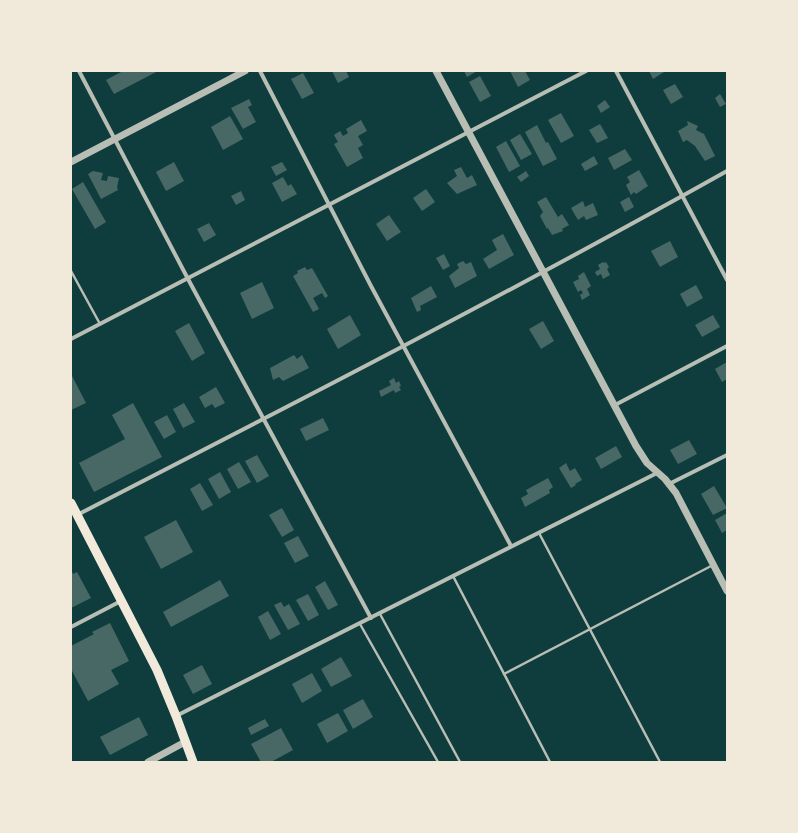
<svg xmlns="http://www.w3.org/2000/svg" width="798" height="833" font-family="'Varela Round',sans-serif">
	<rect width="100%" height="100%" fill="#0f3d3e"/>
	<g fill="#486865">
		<path d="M123 71H158L114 94 106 80Z"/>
		<path d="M332 71H346L349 77 338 83Z"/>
		<path d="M464 71H477L467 77Z"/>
		<path d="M510 71H525L530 80 518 87Z"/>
		<path d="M649 71H663L664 72 653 79Z"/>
		<path d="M303 73 314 93 302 99 291 79Z"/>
		<path d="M480 76 491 96 480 102 469 82Z"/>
		<path d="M675 84 683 97 671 104 663 90Z"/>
		<path d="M720 94 726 104 720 107 715 98Z"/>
		<path d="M249 99 252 105 248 107 256 122 243 129 231 108Z"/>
		<path d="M605 100 610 107 601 113 597 106Z"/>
		<path d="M561 113 574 136 561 143 548 120Z"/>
		<path d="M230 116 243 139 223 150 211 127Z"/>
		<path d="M361 120 367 131 358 136 363 145 358 148 363 158 347 167 334 144 338 142 334 135 340 131 343 136 348 133 346 129Z"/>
		<path d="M687 121 698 126 696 130 704 134 715 156 705 161 695 146 687 140 683 142 678 131 688 125Z"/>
		<path d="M600 124 608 138 597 143 589 130Z"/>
		<path d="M537 125 546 143 548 142 557 159 543 166 525 132Z"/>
		<path d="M520 134 532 154 521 160 510 140Z"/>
		<path d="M506 141 520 166 509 172 496 147Z"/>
		<path d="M625 149 632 160 614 170 608 158Z"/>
		<path d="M594 156 598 164 585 171 581 164Z"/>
		<path d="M174 162 184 181 166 191 156 172Z"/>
		<path d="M282 162 287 170 276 176 271 167Z"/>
		<path d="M461 167 467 178 472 175 477 185 457 194 447 183 457 176 454 170Z"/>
		<path d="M639 170 648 186 636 194 634 192 631 195 626 185 630 182 627 177Z"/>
		<path d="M93 171 103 173 101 180 107 181 108 176 119 178 117 187 118 190 101 199 88 174Z"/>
		<path d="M526 171 529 176 521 182 517 177Z"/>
		<path d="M283 177 288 186 291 184 297 194 282 202 272 183Z"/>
		<path d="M83 182 106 222 95 229 72 189Z"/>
		<path d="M426 189 435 202 422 211 413 198Z"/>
		<path d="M241 191 245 200 236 205 231 196Z"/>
		<path d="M546 197 558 217 562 214 569 225 562 229 563 231 552 235 548 228 547 229 540 216 543 212 537 202Z"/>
		<path d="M629 197 634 207 625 212 620 202Z"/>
		<path d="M583 201 585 207 593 203 598 215 586 220 584 216 578 220 571 208Z"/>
		<path d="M389 215 401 232 387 241 376 224Z"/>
		<path d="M209 223 216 235 204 242 197 229Z"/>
		<path d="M503 234 514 255 489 269 483 259 497 250 492 240Z"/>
		<path d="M670 241 678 257 660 267 651 251Z"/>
		<path d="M444 254 450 266 443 270 436 258Z"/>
		<path d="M463 261 466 264 471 262 477 276 455 288 449 276 459 268 457 264Z"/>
		<path d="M603 262 604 263 606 262 609 267 607 269 610 275 603 279 601 274 597 276 595 272 600 269 598 265Z"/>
		<path d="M305 267 307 270 312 268 328 296 325 298 322 293 313 298 319 309 313 312 293 276 298 273 297 271Z"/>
		<path d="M584 272 591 286 587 289 590 295 582 300 580 295 583 293 581 290 578 292 573 282 579 279 578 276Z"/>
		<path d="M262 282 274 308 252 319 240 293Z"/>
		<path d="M696 285 703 298 687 307 680 294Z"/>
		<path d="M431 286 437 297 420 306 421 310 417 312 411 298Z"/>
		<path d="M350 315 361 335 338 349 327 329Z"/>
		<path d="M713 315 720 327 702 337 695 325Z"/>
		<path d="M543 321 554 341 541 349 529 329Z"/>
		<path d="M189 323 205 353 192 361 175 331Z"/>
		<path d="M294 355 297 359 302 355 309 368 283 381 279 377 273 380 270 368Z"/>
		<path d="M727 362V379L722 382 715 369Z"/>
		<path d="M71 374 86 403 71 410Z"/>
		<path d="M394 378 396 383 399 381 401 386 399 387 401 390 395 393 394 390 381 397 379 391 391 385 389 381Z"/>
		<path d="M216 387 225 403 215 408 212 404 205 408 199 397Z"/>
		<path d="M133 403 162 457 94 492 79 463 125 439 112 415Z"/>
		<path d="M184 403 195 422 183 428 173 409Z"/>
		<path d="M167 415 176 432 164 439 154 422Z"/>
		<path d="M323 418 329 430 306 441 300 429Z"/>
		<path d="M689 440 697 454 678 464 670 450Z"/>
		<path d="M616 446 622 457 601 469 595 458Z"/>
		<path d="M257 455 269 476 257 483 245 461Z"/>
		<path d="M239 462 251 482 238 489 227 469Z"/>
		<path d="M566 463 570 471 575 468 582 480 575 484 576 485 571 488 559 468Z"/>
		<path d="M220 472 231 492 219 499 208 479Z"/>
		<path d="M548 478 553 487 549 490 550 493 525 507 521 498 528 494 526 490Z"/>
		<path d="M200 483 213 505 202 511 190 489Z"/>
		<path d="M714 486 727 508 713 515 701 494Z"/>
		<path d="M282 508 294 530 282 537 269 515Z"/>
		<path d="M727 513V530L722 533 715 520Z"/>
		<path d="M176 520 193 552 161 569 144 537Z"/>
		<path d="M298 536 309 556 295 563 284 543Z"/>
		<path d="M71 569 73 574 77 572 91 598 71 608Z"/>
		<path d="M220 580 229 596 171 627 163 612Z"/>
		<path d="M325 581 338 605 328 610 315 587Z"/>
		<path d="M308 594 319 615 308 621 296 600Z"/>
		<path d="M281 602 284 607 289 604 300 624 288 630 274 605Z"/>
		<path d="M268 611 281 634 270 640 258 617Z"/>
		<path d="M110 623 129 661 111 670 119 684 88 701 71 669V646L94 634 92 632Z"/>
		<path d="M341 657 352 676 331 687 321 669Z"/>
		<path d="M202 665 212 684 193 694 183 675Z"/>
		<path d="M312 673 322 691 302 703 292 684Z"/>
		<path d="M363 699 373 717 353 729 343 710Z"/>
		<path d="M338 713 348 731 327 743 317 724Z"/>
		<path d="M139 717 148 735 110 755 100 737Z"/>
		<path d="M265 719 269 726 251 735 248 728Z"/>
		<path d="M281 728 293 750 271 762H261L251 744Z"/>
	</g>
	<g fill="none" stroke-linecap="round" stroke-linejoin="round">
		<g stroke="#b8beb3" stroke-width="2.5">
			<path d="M71 271 100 324"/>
			<path d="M539 533 660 762"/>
			<path d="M453 576 550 762"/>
			<path d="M380 614 460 762"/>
			<path d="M360 624 438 762"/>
			<path d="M504 674 713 565"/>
		</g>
		<g stroke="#b8beb3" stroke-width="4">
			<path d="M79 71 188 279 371 618"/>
			<path d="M260 71 371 286 511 546"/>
			<path d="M616 71 727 280"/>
			<path d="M71 339 586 71"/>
			<path d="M615 405 727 346"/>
			<path d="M669 484 727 455"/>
			<path d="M77 515C295 403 513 291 727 171"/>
			<path d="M71 627 121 601"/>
			<path d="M176 716 657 473"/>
		</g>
		<g stroke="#b8beb3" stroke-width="7">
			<path d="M436 71 636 446 647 463 665 479 676 493 727 591"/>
			<path d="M71 162 245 71"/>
			<path d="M148 762 185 742"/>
		</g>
		<path stroke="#f1e9da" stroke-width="9" d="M71 503 157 670 176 716 193 762"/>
	</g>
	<rect width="798" height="833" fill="none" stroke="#f1e9da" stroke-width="144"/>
</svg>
